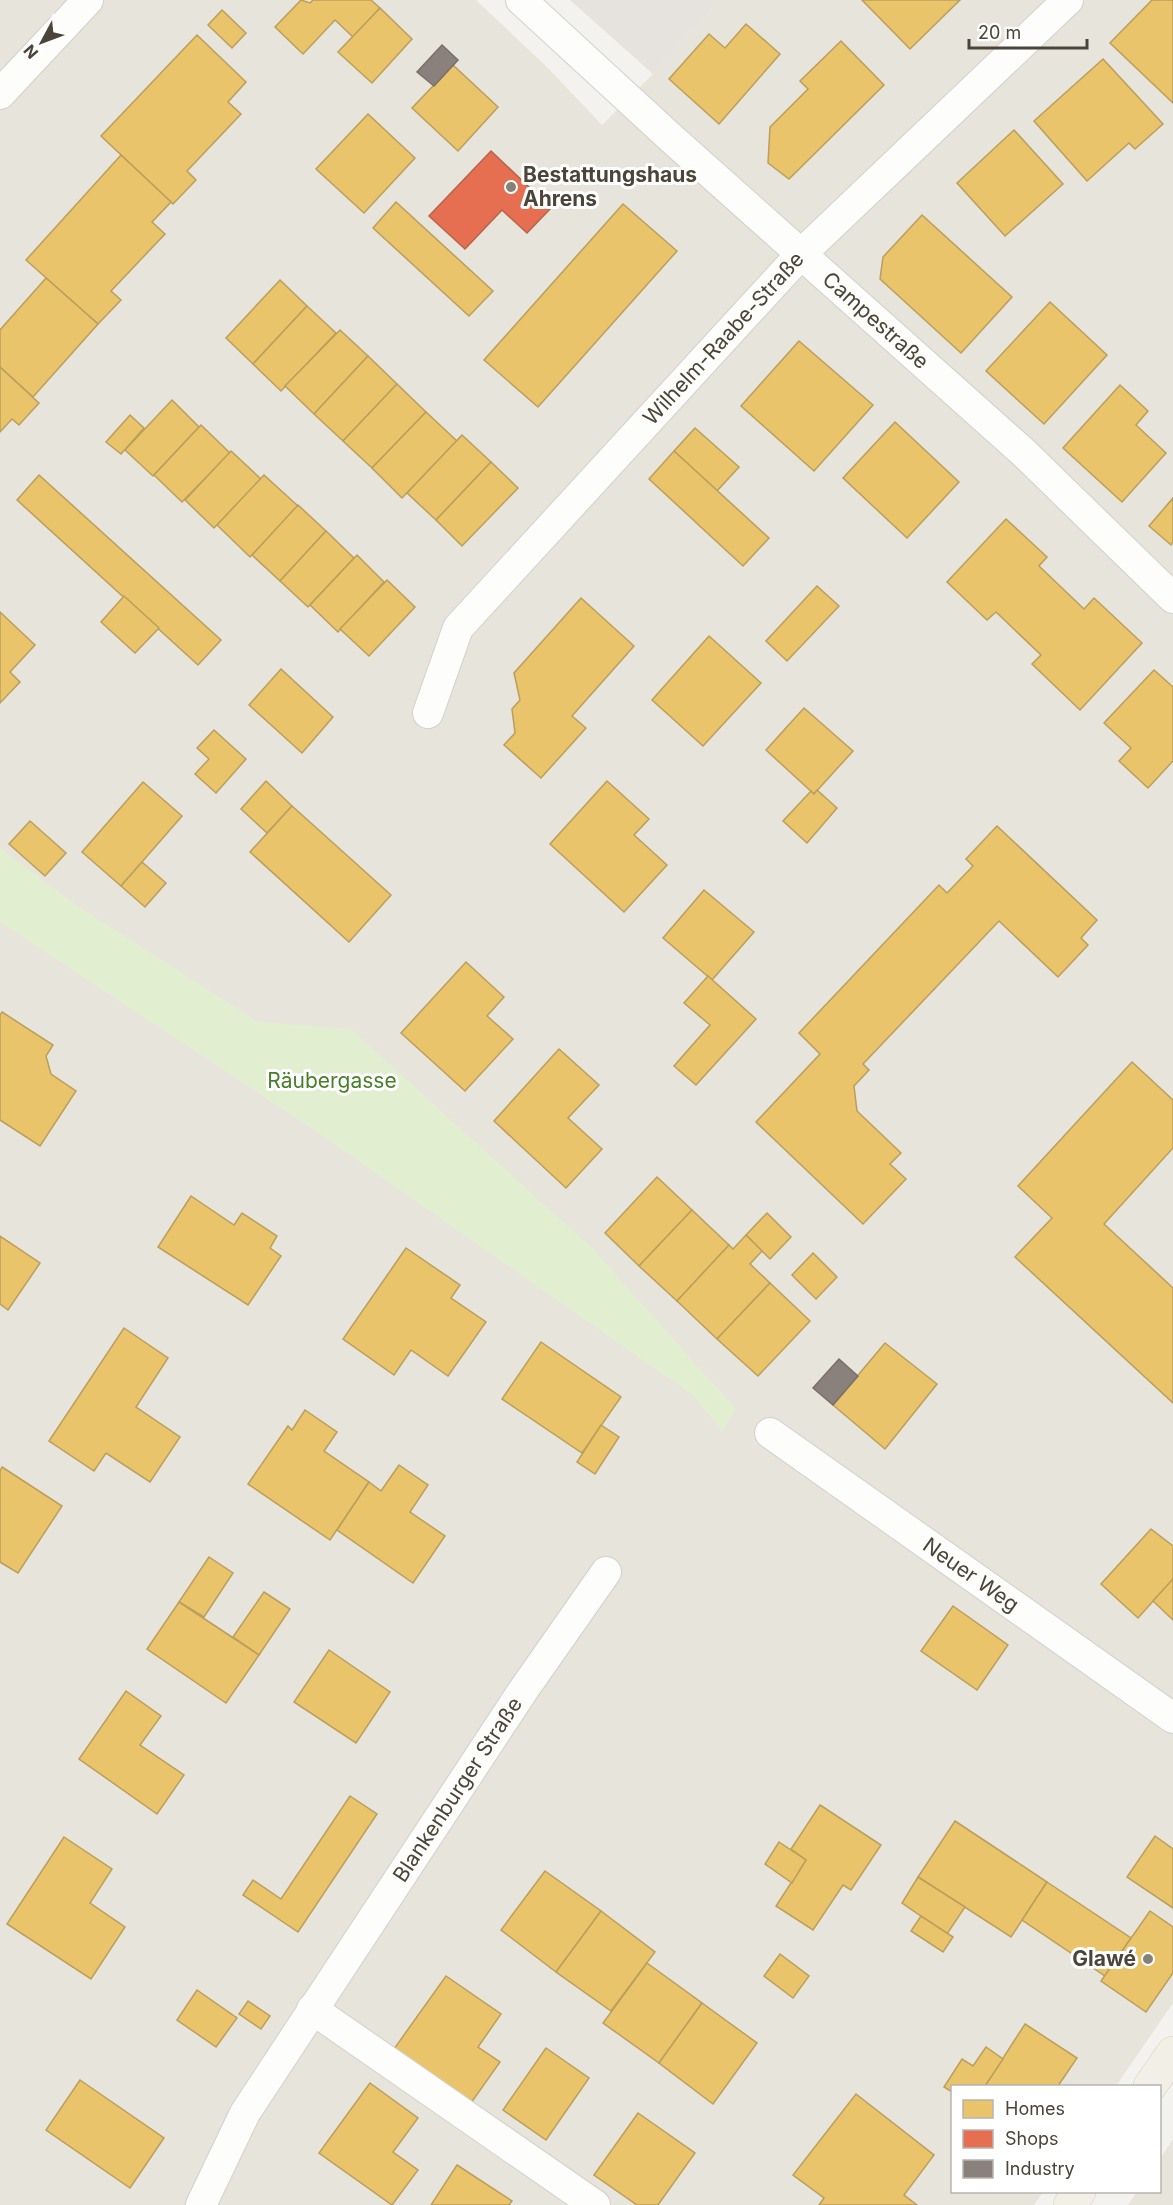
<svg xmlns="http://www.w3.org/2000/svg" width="1173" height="2205" font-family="Inter,sans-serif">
	<rect width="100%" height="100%" fill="#f4f2ee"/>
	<g fill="#e7e4dc">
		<path d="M0 0H476L547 67 602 125 653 74 719 0H1173V2003L1116 2086H952V2192H1043L1034 2205H0Z"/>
		<path d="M1173 2139V2205H1128L1137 2192H1160V2159Z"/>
	</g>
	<path fill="#e6e2de" d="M570 0H719L653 74Z"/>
	<path fill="#e1eecf" d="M0 848 78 906 258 1022 351 1029 593 1249 736 1409 722 1431 694 1396 317 1132 0 922Z"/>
	<g fill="#e9c46a" stroke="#ba9e5b" stroke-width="1.5">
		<path d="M301 0 310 3 313 0H371L380 8 353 37 335 20 303 54 275 27Z"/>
		<path d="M862 0H960L910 49Z"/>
		<path d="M1152 0H1173V103L1110 43Z"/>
		<path d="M380 8 412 39 372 83 338 52Z"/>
		<path d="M222 10 246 33 232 48 208 25Z"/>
		<path d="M746 24 780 54 719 124 669 79 709 34 725 48Z"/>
		<path d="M197 35 246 82 228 102 241 114 187 171 196 180 173 204 101 136Z"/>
		<path d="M841 41 884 85 789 179 768 163 770 127 808 89 800 81Z"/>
		<path d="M1103 59 1163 124 1135 149 1129 143 1087 181 1034 121Z"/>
		<path d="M453 65 498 107 458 151 412 108Z"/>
		<path d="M368 114 415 158 364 213 316 169Z"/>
		<path d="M1014 130 1063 184 1005 236 957 183Z"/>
		<path d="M121 155 171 202 152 222 165 234 111 291 121 300 98 324 26 260Z"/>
		<path d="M396 202 493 291 469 316 373 228Z"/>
		<path d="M623 204 677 251 538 407 484 360Z"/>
		<path d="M922 215 1012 297 961 353 880 279 883 257Z"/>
		<path d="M46 278 98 324 33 397 0 367V330Z"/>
		<path d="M280 280 307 306 253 364 226 338Z"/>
		<path d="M1050 302 1107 355 1044 424 986 371Z"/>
		<path d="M307 306 336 333 281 391 253 364Z"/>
		<path d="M340 330 368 356 314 414 285 386Z"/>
		<path d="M799 341 873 405 814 471 741 406Z"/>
		<path d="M368 356 397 384 343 441 314 414Z"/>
		<path d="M0 367 39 403 19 425 12 419 0 432Z"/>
		<path d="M397 384 426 412 372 468 343 441Z"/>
		<path d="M1120 385 1148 411 1136 425 1166 453 1122 502 1063 448Z"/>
		<path d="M172 400 199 427 153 476 125 450Z"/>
		<path d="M426 412 457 441 402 498 372 468Z"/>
		<path d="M130 415 144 428 121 454 106 442Z"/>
		<path d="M895 422 959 482 907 538 843 478Z"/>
		<path d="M201 425 230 453 182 502 154 475Z"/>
		<path d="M695 428 739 467 717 491 674 451Z"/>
		<path d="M462 435 491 462 436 520 407 493Z"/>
		<path d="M231 451 261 479 214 528 185 500Z"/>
		<path d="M674 451 769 538 743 566 649 479Z"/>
		<path d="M491 462 518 488 462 546 436 520Z"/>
		<path d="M39 475 221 640 198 665 17 500Z"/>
		<path d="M264 475 298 506 250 557 217 525Z"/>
		<path d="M1173 498V542L1171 545 1149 526Z"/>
		<path d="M298 505 326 531 280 581 252 555Z"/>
		<path d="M1006 519 1047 557 1039 566 1084 609 1094 598 1142 643 1080 710 1032 664 1041 655 996 612 987 620 947 582Z"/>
		<path d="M326 531 354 558 308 607 280 581Z"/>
		<path d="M357 555 384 582 338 632 310 605Z"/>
		<path d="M387 580 415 607 369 656 340 629Z"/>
		<path d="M817 586 839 606 787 661 766 641Z"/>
		<path d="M124 596 159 628 135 653 101 622Z"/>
		<path d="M581 598 634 646 572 716 586 728 541 778 504 745 515 733 512 709 520 700 514 673Z"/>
		<path d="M0 612 35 645 10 672 20 682 0 703Z"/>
		<path d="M709 636 761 683 703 746 652 700Z"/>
		<path d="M281 669 333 717 302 753 249 705Z"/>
		<path d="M1154 670 1173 687V761L1148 788 1119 761 1131 748 1104 723Z"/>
		<path d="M804 708 853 751 814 794 766 750Z"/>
		<path d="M214 730 246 759 216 793 195 774 209 759 197 748Z"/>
		<path d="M266 781 292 806 267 833 241 809Z"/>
		<path d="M607 781 649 819 634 835 667 865 624 912 550 844Z"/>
		<path d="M143 782 182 816 121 886 82 852Z"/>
		<path d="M817 790 837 808 807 843 783 821 811 791 814 794Z"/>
		<path d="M292 806 391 895 349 942 250 852Z"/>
		<path d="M30 821 66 853 45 876 9 844Z"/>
		<path d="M997 826 1097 920 1081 938 1088 945 1058 977 999 921 863 1064 869 1070 854 1086 857 1111 901 1153 890 1164 906 1179 863 1224 756 1122 820 1054 799 1033 939 885 947 893 973 866 966 859Z"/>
		<path d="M142 862 166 883 145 907 121 886Z"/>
		<path d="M704 890 754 932 712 980 663 938Z"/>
		<path d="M466 962 504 997 487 1016 513 1039 465 1091 401 1033Z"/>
		<path d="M708 976 756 1019 696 1085 674 1066 710 1025 684 1003Z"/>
		<path d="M2 1012 53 1045 46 1056 51 1074 76 1091 40 1146 0 1120V1015Z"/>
		<path d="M559 1049 599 1085 568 1118 602 1149 566 1188 494 1121Z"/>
		<path d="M1132 1062 1173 1100V1148L1104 1224 1173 1288V1403L1015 1257 1052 1218 1018 1186Z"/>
		<path d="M657 1177 692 1210 639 1266 605 1233Z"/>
		<path d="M191 1196 234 1225 242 1213 277 1236 270 1248 281 1256 248 1305 158 1247Z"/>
		<path d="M692 1210 729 1245 677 1301 639 1266Z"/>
		<path d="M767 1213 791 1237 770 1259 746 1235Z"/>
		<path d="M746 1235 762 1251 750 1264 770 1283 717 1339 677 1301 729 1245 733 1249Z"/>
		<path d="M0 1236 40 1263 8 1310 0 1304Z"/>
		<path d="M406 1248 460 1285 451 1298 486 1322 448 1376 411 1350 394 1375 343 1339Z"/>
		<path d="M813 1253 837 1277 816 1299 792 1275Z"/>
		<path d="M770 1283 810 1321 758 1376 717 1339Z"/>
		<path d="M124 1328 168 1358 136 1407 180 1437 150 1482 106 1453 94 1471 49 1441Z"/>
		<path d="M541 1342 621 1397 582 1453 502 1399Z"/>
		<path d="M885 1343 937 1384 885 1449 833 1405Z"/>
		<path d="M305 1410 337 1432 324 1451 369 1482 330 1540 248 1484 288 1426 292 1430Z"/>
		<path d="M601 1425 619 1437 595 1474 577 1462Z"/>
		<path d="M399 1465 428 1485 410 1512 445 1536 413 1583 337 1530 369 1482 381 1491Z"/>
		<path d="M2 1467 62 1506 18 1573 0 1562V1471Z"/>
		<path d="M1151 1529 1173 1546V1579L1138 1618 1101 1584Z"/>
		<path d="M209 1557 233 1573 204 1617 179 1602Z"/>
		<path d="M1173 1579V1620L1153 1601Z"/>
		<path d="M264 1592 290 1609 259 1655 233 1637Z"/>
		<path d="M179 1602 259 1655 226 1703 147 1649Z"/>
		<path d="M953 1606 1008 1645 977 1690 921 1651Z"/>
		<path d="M329 1650 390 1692 356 1743 294 1702Z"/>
		<path d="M126 1691 161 1716 140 1745 184 1775 157 1814 79 1759Z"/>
		<path d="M350 1796 377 1814 298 1932 243 1895 253 1880 281 1899Z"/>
		<path d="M820 1805 881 1845 851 1890 843 1885 813 1930 776 1906 806 1860 791 1849Z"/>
		<path d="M955 1821 1047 1882 1011 1937 918 1877Z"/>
		<path d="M1155 1836 1173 1849V1908L1127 1877Z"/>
		<path d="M64 1837 112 1869 90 1903 125 1927 91 1979 7 1924Z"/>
		<path d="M779 1842 806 1860 792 1883 765 1864Z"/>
		<path d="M545 1871 601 1911 556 1972 501 1930Z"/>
		<path d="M918 1877 965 1907 947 1934 902 1903Z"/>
		<path d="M1047 1882 1131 1938 1105 1976 1022 1920Z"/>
		<path d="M601 1911 655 1952 611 2011 556 1972Z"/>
		<path d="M1150 1911 1173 1927V1973L1146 2012 1101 1981Z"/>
		<path d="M921 1916 953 1937 943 1952 911 1931Z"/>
		<path d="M780 1954 809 1976 793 1998 764 1976Z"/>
		<path d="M647 1963 702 2003 659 2063 603 2023Z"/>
		<path d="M446 1976 501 2014 478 2047 500 2062 471 2103 394 2049Z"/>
		<path d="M197 1990 237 2018 216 2047 177 2020Z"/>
		<path d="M248 2001 270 2016 261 2029 239 2014Z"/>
		<path d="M702 2003 757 2043 713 2104 659 2063Z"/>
		<path d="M1025 2024 1077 2058 1058 2086H985Z"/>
		<path d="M986 2047 1003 2059 985 2086H952V2092L944 2087 962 2059 973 2066Z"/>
		<path d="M546 2048 589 2078 546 2140 503 2110Z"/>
		<path d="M80 2080 164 2138 130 2188 46 2130Z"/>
		<path d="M370 2083 418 2118 393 2152 418 2170 392 2205 319 2153Z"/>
		<path d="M856 2094 934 2155 904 2195 917 2205H819L824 2198 793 2175Z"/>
		<path d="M638 2113 695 2153 658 2205H637L594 2175Z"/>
		<path d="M457 2165 512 2201 509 2205H431Z"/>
	</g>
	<path fill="#e76f51" stroke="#b8624a" stroke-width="1.5" d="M491 151 551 208 527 233 502 210 465 249 429 216Z"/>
	<g fill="#8a817c" stroke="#776f68" stroke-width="1.5">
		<path d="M442 45 458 60 434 86 417 72Z"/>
		<path d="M839 1359 858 1376 833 1405 813 1388Z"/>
	</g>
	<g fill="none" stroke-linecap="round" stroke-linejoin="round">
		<g stroke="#d2d0cb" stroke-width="32">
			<g id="street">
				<path id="s1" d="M521 0 671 138 1023 452 1173 598"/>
				<path d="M0 94 88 0"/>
				<path id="s2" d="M428 713 458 628 802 253 1068 0"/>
				<path id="s3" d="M770 1433 1173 1718"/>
				<path d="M312 2009 595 2205"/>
				<path id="s4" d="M201 2205 245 2113 522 1692 606 1572"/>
			</g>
		</g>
		<g stroke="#d6cebb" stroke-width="34">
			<g id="primary">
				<path d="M1150 2086 1173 2053"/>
				<path d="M1070 2205 1079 2192"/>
			</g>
		</g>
		<use href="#street" stroke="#fdfdfc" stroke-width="30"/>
		<use href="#primary" stroke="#f2efe6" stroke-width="33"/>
	</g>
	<g fill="#868178" stroke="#fff" stroke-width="2">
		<circle cx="511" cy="187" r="6"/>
		<circle cx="1148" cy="1959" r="6"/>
	</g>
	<g text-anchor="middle" stroke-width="6" stroke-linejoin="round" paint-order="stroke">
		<g font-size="21" font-weight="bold" fill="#4b4439" stroke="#fff" text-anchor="start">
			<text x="523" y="182">Bestattungshaus<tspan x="523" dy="24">Ahrens</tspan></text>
			<text x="1136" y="1966" text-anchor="end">Glawé</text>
		</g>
		<g font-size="21" fill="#4b4439" stroke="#fff">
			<text dy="7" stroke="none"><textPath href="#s1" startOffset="478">Campestraße</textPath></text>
			<text dy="7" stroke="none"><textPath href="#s2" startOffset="483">Wilhelm-Raabe-Straße</textPath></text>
			<text dy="7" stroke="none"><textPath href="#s3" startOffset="246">Neuer Weg</textPath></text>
			<text dy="7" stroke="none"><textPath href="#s4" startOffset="489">Blankenburger Straße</textPath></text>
		</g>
		<g font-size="21" fill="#4a7f2a" stroke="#fff">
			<text x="332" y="1088">Räubergasse</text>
		</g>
	</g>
	<rect x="951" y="2085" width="210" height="108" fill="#ffffff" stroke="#b7b4b0" stroke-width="1.5"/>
	<rect x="963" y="2100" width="30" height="18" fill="#e9c46a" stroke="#b7b4b0" stroke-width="1.5"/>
	<text x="1005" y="2115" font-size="18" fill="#4b4439">Homes</text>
	<rect x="963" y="2130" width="30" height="18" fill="#e76f51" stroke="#b7b4b0" stroke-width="1.5"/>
	<text x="1005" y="2145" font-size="18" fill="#4b4439">Shops</text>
	<rect x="963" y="2160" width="30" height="18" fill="#8a817c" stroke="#b7b4b0" stroke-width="1.5"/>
	<text x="1005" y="2175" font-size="18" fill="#4b4439">Industry</text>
	<g transform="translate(42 42) rotate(229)" stroke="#ffffff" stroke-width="4.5" paint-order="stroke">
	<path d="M0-4.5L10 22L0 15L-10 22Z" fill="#4b4439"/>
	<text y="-9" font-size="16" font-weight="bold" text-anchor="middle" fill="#4b4439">N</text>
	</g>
	<path d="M969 39v9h118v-9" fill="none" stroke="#4b4439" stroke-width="3"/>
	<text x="978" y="39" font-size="18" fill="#4b4439" stroke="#ffffff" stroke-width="4.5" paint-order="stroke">20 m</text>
</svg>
